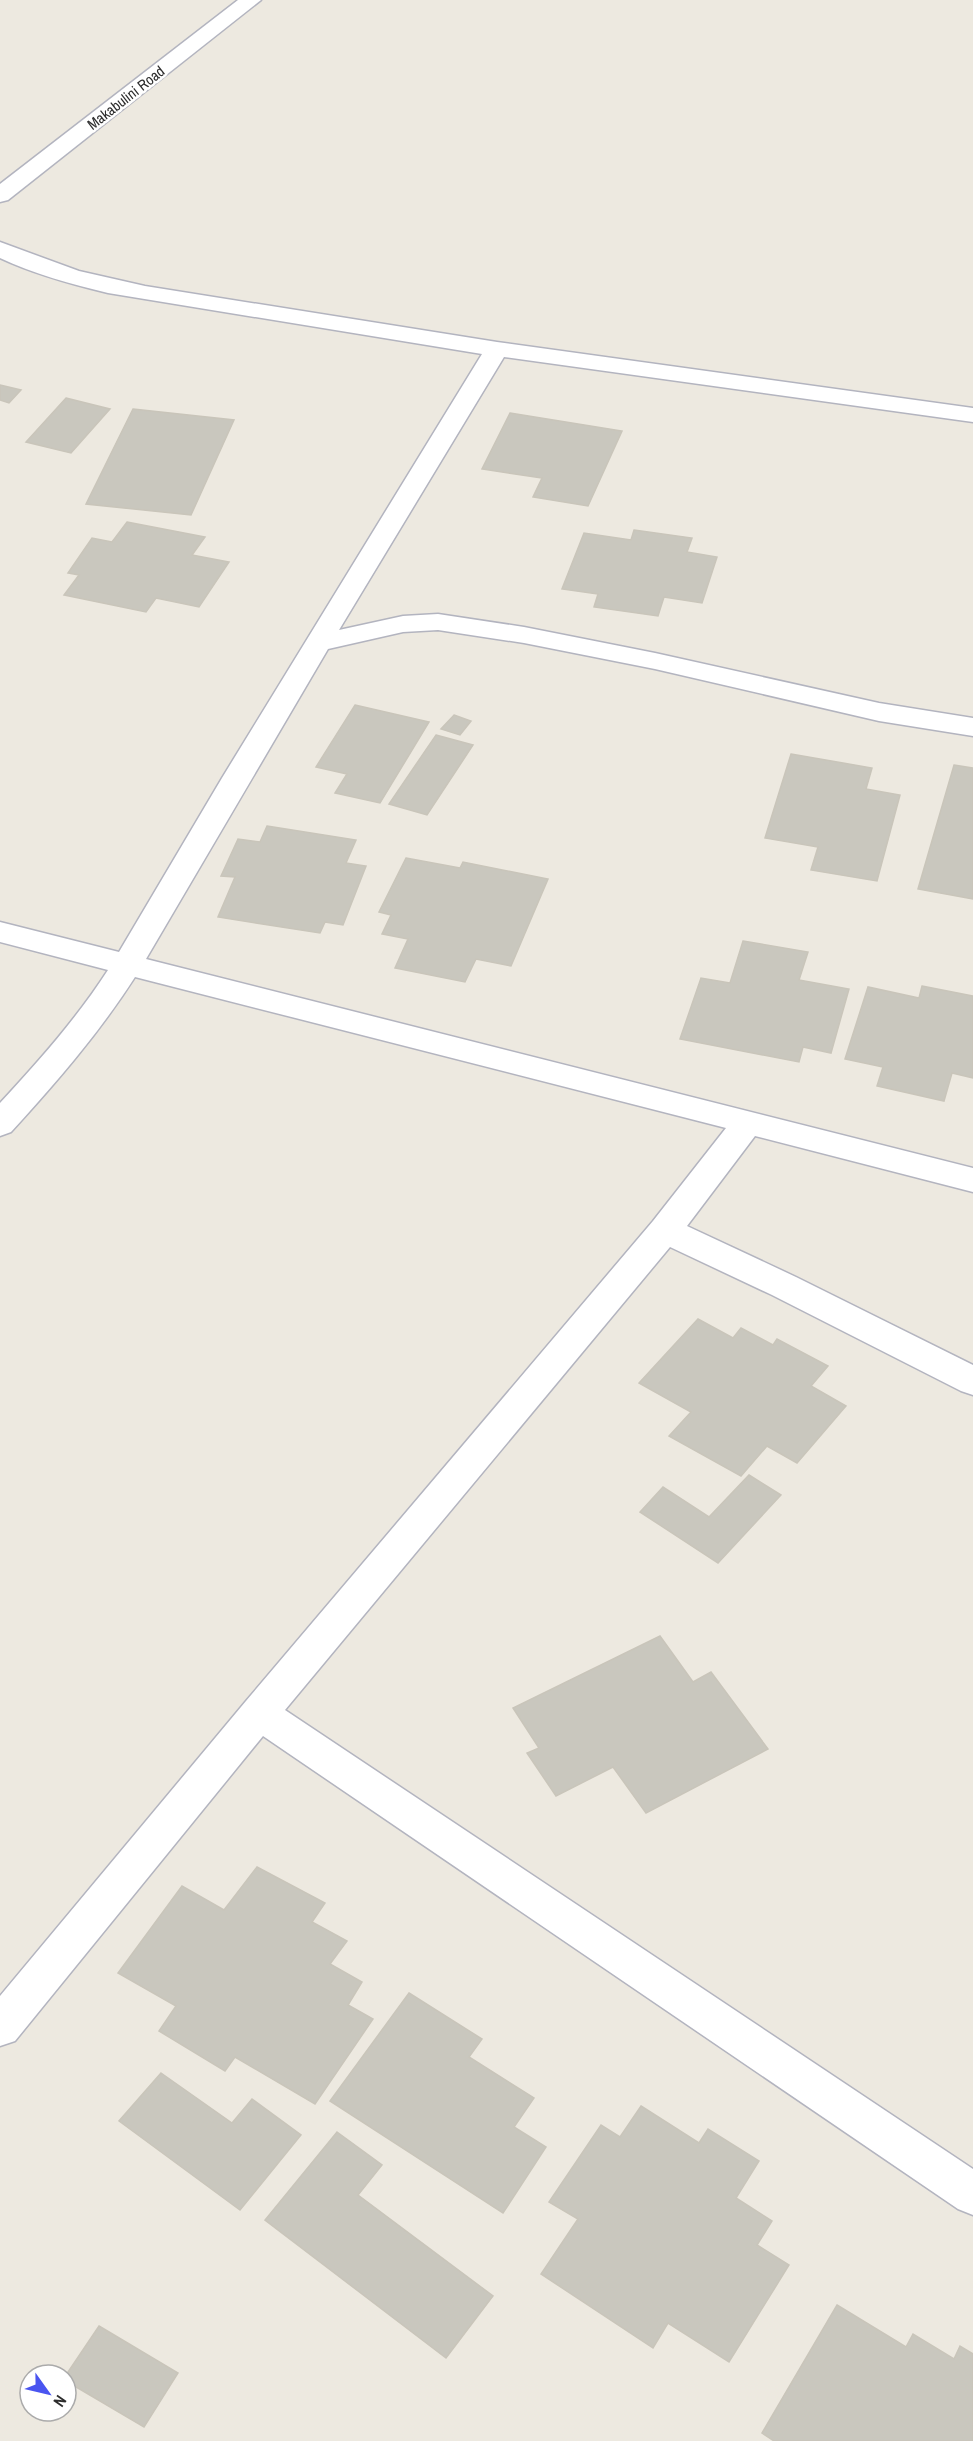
<svg xmlns="http://www.w3.org/2000/svg" width="973" height="2441" font-family="'Archivo Narrow',sans-serif">
	<rect width="100%" height="100%" fill="#ede9e0"/>
	<g fill="#c9c7be" stroke="#c9c5ba" stroke-width="1.5">
		<path d="M0 385 21 390 9 403 0 400Z"/>
		<path d="M66 398 110 409 71 453 26 442Z"/>
		<path d="M133 409 234 420 191 515 86 504Z"/>
		<path d="M510 413 622 431 588 506 533 497 542 478 482 469Z"/>
		<path d="M127 522 205 537 192 555 229 562 199 607 156 598 146 612 64 595 79 575 68 573 92 538 112 542Z"/>
		<path d="M634 530 692 538 687 552 717 557 702 603 664 597 658 616 594 607 598 594 562 589 584 533 631 540Z"/>
		<path d="M355 705 429 722 380 803 335 793 347 774 316 767Z"/>
		<path d="M454 715 471 721 460 735 441 729Z"/>
		<path d="M436 735 473 745 427 815 389 804Z"/>
		<path d="M791 754 872 768 866 789 900 795 877 881 811 870 818 847 765 838Z"/>
		<path d="M954 765 973 768V899L918 889Z"/>
		<path d="M267 826 356 840 346 863 366 866 343 925 325 922 320 933 218 917 235 877 221 876 238 839 260 842Z"/>
		<path d="M406 858 460 868 463 862 548 879 511 966 476 959 465 982 395 968 408 939 382 934 391 915 379 912Z"/>
		<path d="M743 941 808 952 799 980 849 989 831 1053 803 1047 799 1062 680 1039 701 978 730 983Z"/>
		<path d="M922 986 973 996V1078L952 1073 944 1101 877 1086 883 1067 845 1059 868 987 919 998Z"/>
		<path d="M698 1319 733 1338 741 1328 773 1345 777 1339 828 1366 811 1386 846 1406 797 1463 767 1446 741 1476 669 1436 691 1412 639 1383Z"/>
		<path d="M749 1475 781 1495 718 1563 640 1512 663 1487 709 1517Z"/>
		<path d="M660 1636 693 1682 711 1672 768 1749 646 1813 613 1767 556 1796 527 1753 539 1748 513 1708Z"/>
		<path d="M257 1867 325 1903 312 1922 347 1941 330 1964 362 1982 348 2005 373 2019 315 2104 235 2057 225 2071 159 2031 176 2006 118 1973 182 1886 224 1910Z"/>
		<path d="M409 1993 482 2039 469 2057 534 2098 514 2127 546 2147 503 2213 330 2101Z"/>
		<path d="M161 2073 232 2123 252 2099 301 2135 240 2210 119 2121Z"/>
		<path d="M641 2106 699 2143 708 2129 759 2161 736 2198 772 2221 757 2245 789 2265 729 2362 668 2323 653 2348 541 2274 578 2219 549 2202 601 2125 620 2137Z"/>
		<path d="M337 2132 382 2165 358 2195 493 2296 446 2358 265 2220Z"/>
		<path d="M837 2305 906 2347 913 2334 954 2359 960 2346 973 2354V2441H774L762 2433Z"/>
		<path d="M99 2326 178 2373 144 2427 66 2381V2375Z"/>
	</g>
	<g fill="none" stroke-linecap="round" stroke-linejoin="round">
		<g stroke="#b3b4bf" stroke-width="3">
			<g id="street">
				<path d="M238 0H261L8 200 0 202V184Z"/>
				<path d="M0 242 79 271 145 286 497 342 973 408V422L504 357 339 630 403 616 438 614 524 627 655 653 879 703 973 718V736L879 721 655 669 524 643 438 630 403 632 328 649 146 959 973 1168V1192L755 1136 687 1226 796 1277 973 1365V1395L961 1391 772 1295 670 1247 285 1710 973 2169V2215L958 2209 263 1736 15 2041 0 2046V1996L246 1701 653 1221 726 1128 135 977C99 1033 56 1083 11 1132L0 1136V1103C39 1061 77 1018 108 970L0 942V922L119 952 222 778 482 354 108 293C71 284 34 274 0 258Z"/>
			</g>
		</g>
		<use href="#street" fill="#fff" fill-rule="evenodd"/>
	</g>
	<g text-anchor="middle" stroke-width="5" stroke-linejoin="round" paint-order="stroke">
		<g font-size="15" fill="#2d2d2d" stroke="#fff">
			<text transform="translate(126 98) rotate(-38)" y="5">Makabulini Road</text>
		</g>
	</g>
	<g transform="translate(48 2393) rotate(124)"><circle r="28" fill="#ffffff" stroke="#ababab" stroke-width="1.5"/>
	<path d="M0-4.5L10 22L0 15L-10 22Z" fill="#4a55f0"/>
	<text y="-9" font-size="16" font-weight="bold" text-anchor="middle" fill="#2d2d2d">N</text>
	</g>
</svg>
